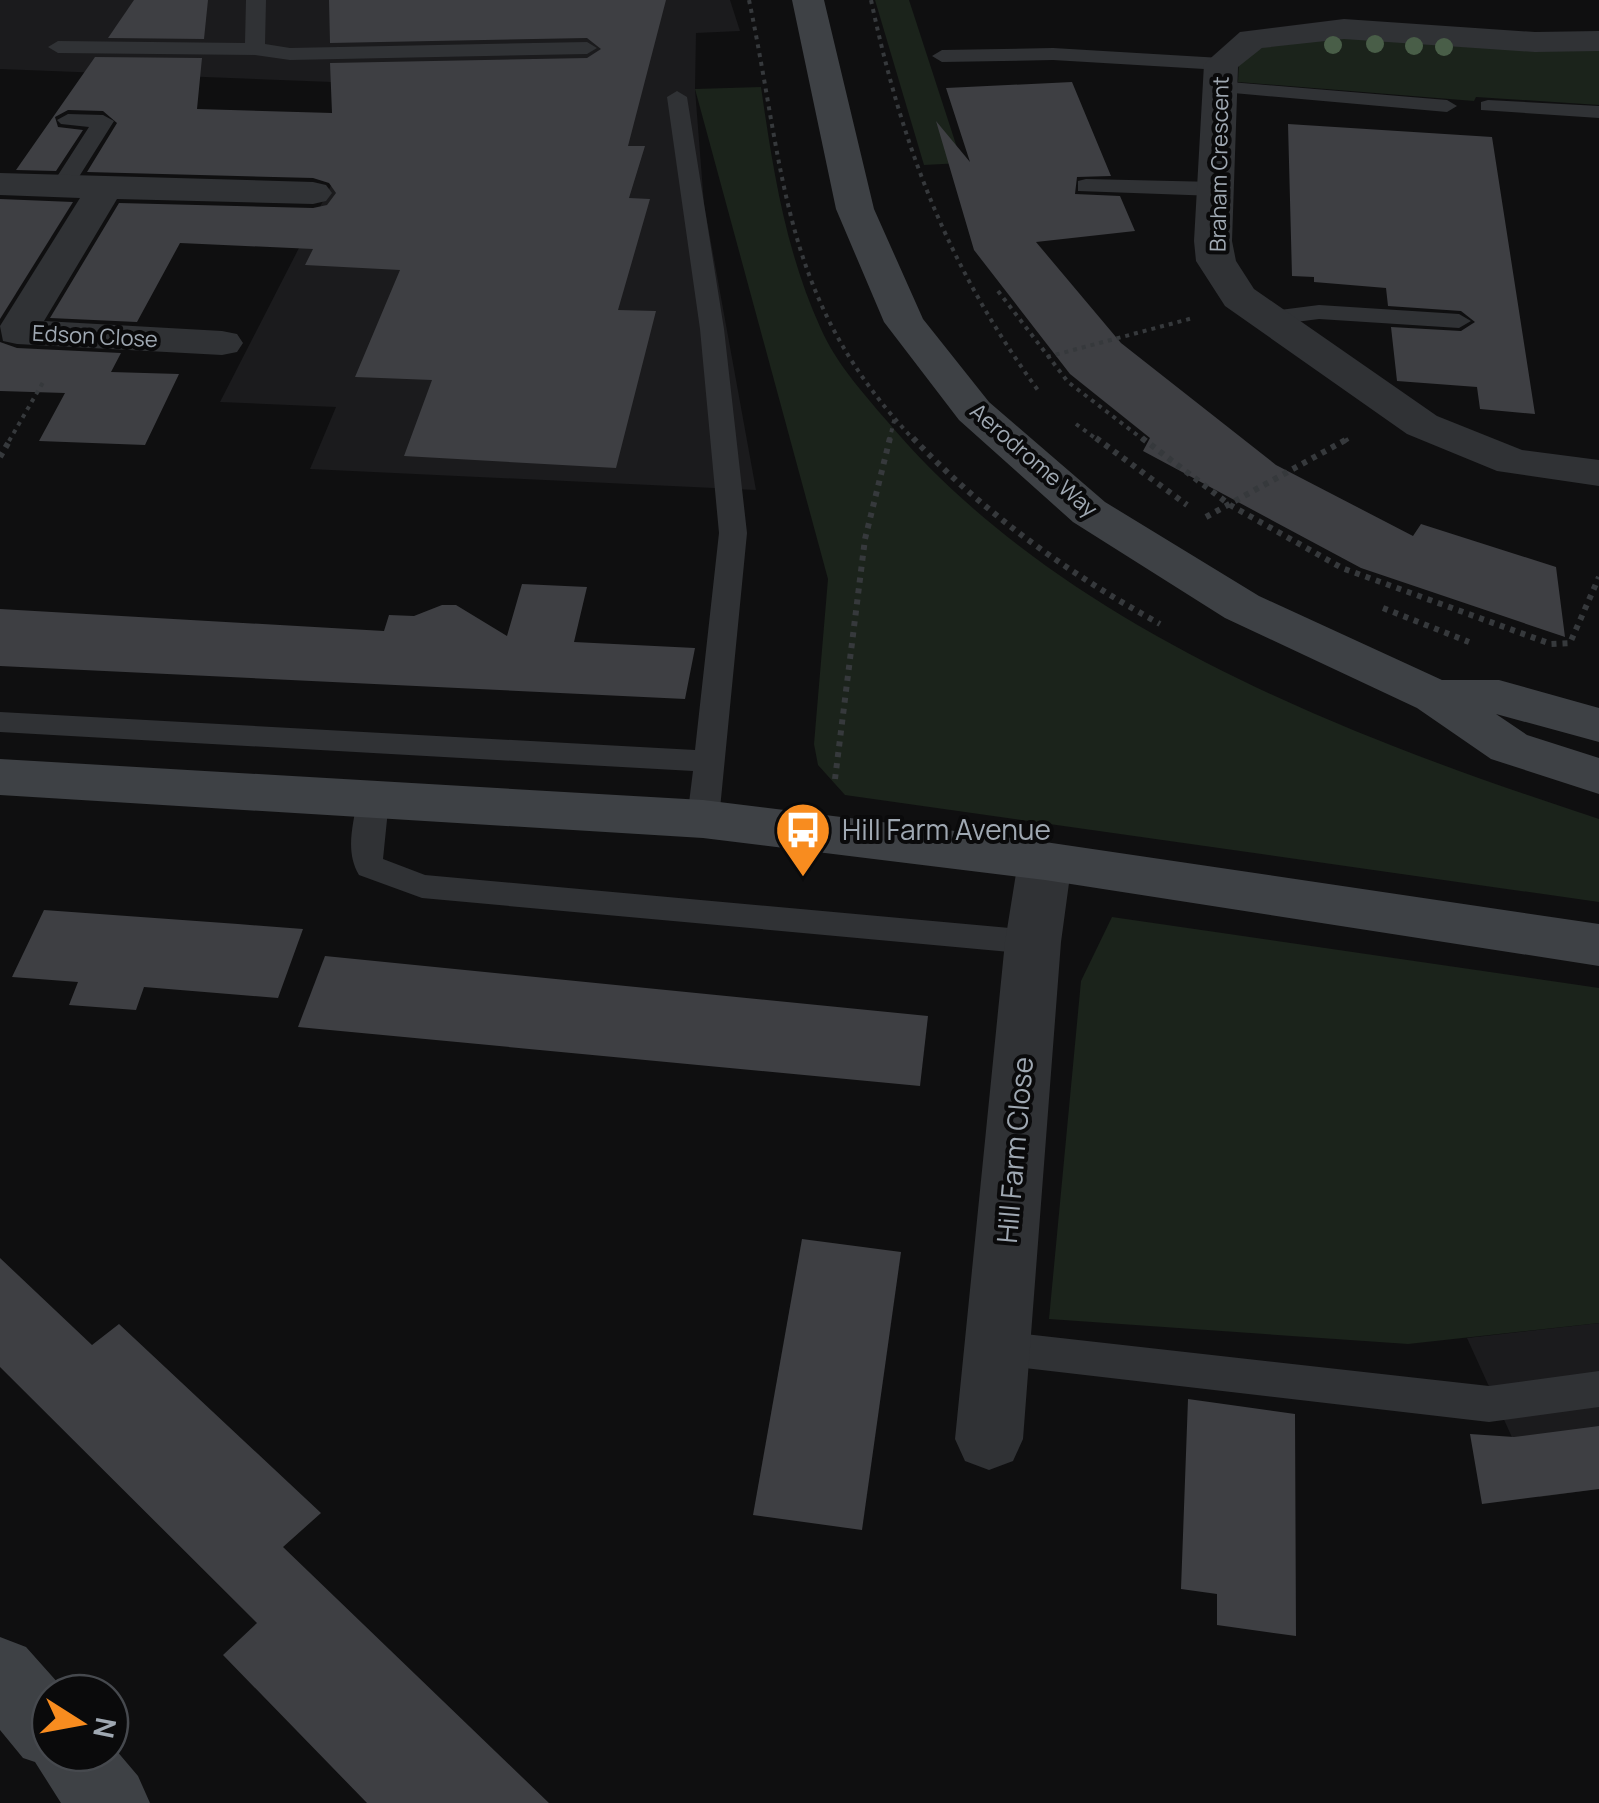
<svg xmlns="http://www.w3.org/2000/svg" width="1599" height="1803" font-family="Manrope,sans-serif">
	<rect width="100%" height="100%" fill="#0f0f10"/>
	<g fill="#1b1b1d">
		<path d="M0 0H730L740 31 696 33 695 89 704 204 756 490 310 469 336 407 220 402 383 84 0 69Z"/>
		<path d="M1599 1323V1489L1539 1497 1467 1338Z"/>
	</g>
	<g fill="#1b231b">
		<path d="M875 0H909L962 163 924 165Z"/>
		<path d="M1334 37 1599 49V105L1476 97 1474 101 1238 82 1239 61 1269 44Z"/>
		<path d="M761 87C773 170 786 253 821 329 836 363 863 393 887 421 1061 628 1349 737 1599 819V902L845 795 818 765 814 744 828 579 695 89Z"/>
		<path d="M1112 917 1599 988V1323L1408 1344 1049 1319 1081 981Z"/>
	</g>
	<g fill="#3e3f43">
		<path d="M134 0H208L204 39 108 38Z"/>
		<path d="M329 0H666L628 146H645L629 198 650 199 618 310 656 311 616 468 404 456 432 380 355 377 400 270 305 265 313 249 180 243 137 322 50 318 119 203 313 208 327 205 336 193 329 183 313 178 87 172 117 123 103 111 68 110 55 117 58 127 83 130 56 171 16 170 95 57 202 58 197 109 332 113 330 63 587 58 601 49 587 38 330 43Z"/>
		<path d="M1072 82 1111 176 1077 177 1075 194 1120 196 1135 231 1036 242 1121 343 1276 465 1413 536 1421 524 1556 567 1565 637 1361 568 1143 451 1150 438 1070 374 974 250 936 121 970 162 946 88Z"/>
		<path d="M1288 124 1492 137 1535 414 1480 409 1477 387 1397 381 1391 327 1461 331 1475 322 1461 311 1388 306 1386 288 1314 282V277L1292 276Z"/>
		<path d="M0 199 73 202 0 319Z"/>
		<path d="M0 342 17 348 121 353 111 372 179 374 145 445 39 441 65 393 0 391Z"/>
		<path d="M522 584 587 587 574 642 695 648 685 699 0 666V609L384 631 389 615 414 616 442 605H456L507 636Z"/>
		<path d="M44 910 238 924 303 929 278 998 144 987 136 1010 69 1005 78 982 12 977Z"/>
		<path d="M325 956 928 1016 920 1086 298 1027Z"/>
		<path d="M802 1239 901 1252 862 1530 753 1515Z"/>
		<path d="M0 1258 92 1345 119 1324 321 1513 283 1547 549 1803H367L223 1655 257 1623 0 1367Z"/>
		<path d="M1188 1399 1295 1414 1296 1636 1217 1625V1594L1181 1589Z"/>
		<path d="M1599 1426V1489L1482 1504 1470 1434 1514 1437Z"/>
	</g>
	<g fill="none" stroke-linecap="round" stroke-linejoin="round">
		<g stroke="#36393c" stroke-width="4" stroke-dasharray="4 5" stroke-linecap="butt">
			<path d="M749 0C786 176 781 300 915 441"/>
			<path d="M871 0C903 150 949 269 1040 393"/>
			<path d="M998 291 1068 382 1145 441"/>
			<path d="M1047 357 1193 318"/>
			<path d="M1076 424 1099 441"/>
			<path d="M9 441 45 379"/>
			<path d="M889 441 895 417"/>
			<path d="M1345 441 1350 438"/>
		</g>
		<g stroke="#36393c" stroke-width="6" stroke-dasharray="5 6" stroke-linecap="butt">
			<path d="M913 438C986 515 1068 573 1160 624"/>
			<path d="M1096 438 1187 505"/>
			<path d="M1142 438 1230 505 1342 568 1551 644 1570 643 1599 577"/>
			<path d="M0 457 11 438"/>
			<path d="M1206 517 1349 438"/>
			<path d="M1383 608 1469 642"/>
			<path d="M835 779 865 539 890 438"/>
		</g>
		<g fill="#303235" fill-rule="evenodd">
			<path d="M246 0H266L265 44 290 48 587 42 597 48 587 54 290 60 255 55 58 53 48 47 58 41 245 43Z"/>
			<path d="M1053 48 1221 58 1231 64 1221 70 1053 60 942 62 932 56 942 50Z"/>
			<path d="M1218 81 1447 100 1457 106 1447 112 1211 91 1208 87Z"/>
			<path d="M677 91 687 97 724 329 747 533 719 819 714 827H692L687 819 693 771 0 732V712L695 750 719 533 700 329 667 97Z"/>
			<path d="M1488 100 1599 106V118L1481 110V102Z"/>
			<path d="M68 114 103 115 114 121 70 191 62 193 51 186 89 127 61 124 57 120Z"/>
			<path d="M1086 179 1216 182 1227 189 1216 196 1078 191V181Z"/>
			<path d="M1319 305 1459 314 1471 321 1459 328 1319 319 1264 326 1252 319 1264 312Z"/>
			<path d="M373 789 384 792 389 800 383 859 425 875 1033 930 1045 933 1050 942 1045 951 1033 954 422 898 359 875C345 851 353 827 357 800L362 792Z"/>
			<path d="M998 1331 1489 1386 1599 1371V1407L1489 1422 998 1365 984 1360 978 1348 984 1336Z"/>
		</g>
		<g fill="#303235" fill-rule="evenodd">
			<path d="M1344 19 1535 32 1599 31V51L1535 52 1344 39 1262 48 1238 67 1232 241 1236 261 1254 289 1437 416 1522 450 1599 460V486L1497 471 1407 434 1225 306 1196 261 1194 241 1204 64 1240 32Z"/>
			<path d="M0 173 313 182 326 185 332 193 326 201 313 204 117 199 44 321 222 331 237 334 243 343 237 352 222 355 17 344 3 341 0 326 80 198 0 195Z"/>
			<path d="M1045 842 1064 847 1072 861 1061 942 1023 1439 1013 1461 989 1470 965 1461 955 1439 1005 942 1018 861 1026 847Z"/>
		</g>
		<g fill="#3e4145" fill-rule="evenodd">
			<path d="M792 0H824L874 209 923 319 989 402 1105 502 1259 596 1442 680H1499L1599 708V742L1496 714 1527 735 1599 758V794L1491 759 1417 708 1225 618 1073 522 959 420 884 322 836 209Z"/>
			<path d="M0 759 703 800 1045 842 1599 924V966L1045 880 703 838 0 795Z"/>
			<path d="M0 1637 26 1647 67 1693H50V1753H110V1743L138 1776 150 1803H61L35 1762 23 1758 0 1730Z"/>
		</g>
	</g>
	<g fill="#495e48">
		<circle cx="1375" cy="44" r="9"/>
		<circle cx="1333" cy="45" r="9"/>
		<circle cx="1414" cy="46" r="9"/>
		<circle cx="1444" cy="47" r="9"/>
	</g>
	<defs>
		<g id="bus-pin" transform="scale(2.875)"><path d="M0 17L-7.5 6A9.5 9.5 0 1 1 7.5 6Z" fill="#f88c1f" stroke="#0a0a0b"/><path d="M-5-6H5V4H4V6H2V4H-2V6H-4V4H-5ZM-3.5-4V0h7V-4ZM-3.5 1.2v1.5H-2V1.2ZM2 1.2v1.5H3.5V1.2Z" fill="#fff"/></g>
	</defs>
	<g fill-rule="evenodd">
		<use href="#bus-pin" x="803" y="830"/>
	</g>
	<g text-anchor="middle" stroke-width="8" stroke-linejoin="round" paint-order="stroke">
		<g font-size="22" fill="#9fa8b2" stroke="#0a0a0b">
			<text transform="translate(1219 164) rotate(-89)" y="8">Braham Crescent</text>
			<text transform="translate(95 336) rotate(3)" y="8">Edson Close</text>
			<text transform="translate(1034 460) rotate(41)" y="8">Aerodrome Way</text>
		</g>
		<g font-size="28" fill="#9fa8b2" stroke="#0a0a0b" text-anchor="start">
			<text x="842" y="840">Hill Farm Avenue</text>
		</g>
		<g font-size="28" fill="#9fa8b2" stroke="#0a0a0b">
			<text transform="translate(1015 1150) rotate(-85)" y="10">Hill Farm Close</text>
		</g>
	</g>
	<g transform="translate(80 1723) rotate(101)"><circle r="48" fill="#0a0a0b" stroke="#46494e" stroke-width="2.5"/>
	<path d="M0-8L18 38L0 25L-18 38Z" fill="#f88c1f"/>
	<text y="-15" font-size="28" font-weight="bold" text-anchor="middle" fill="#9fa8b2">N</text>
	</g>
</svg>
